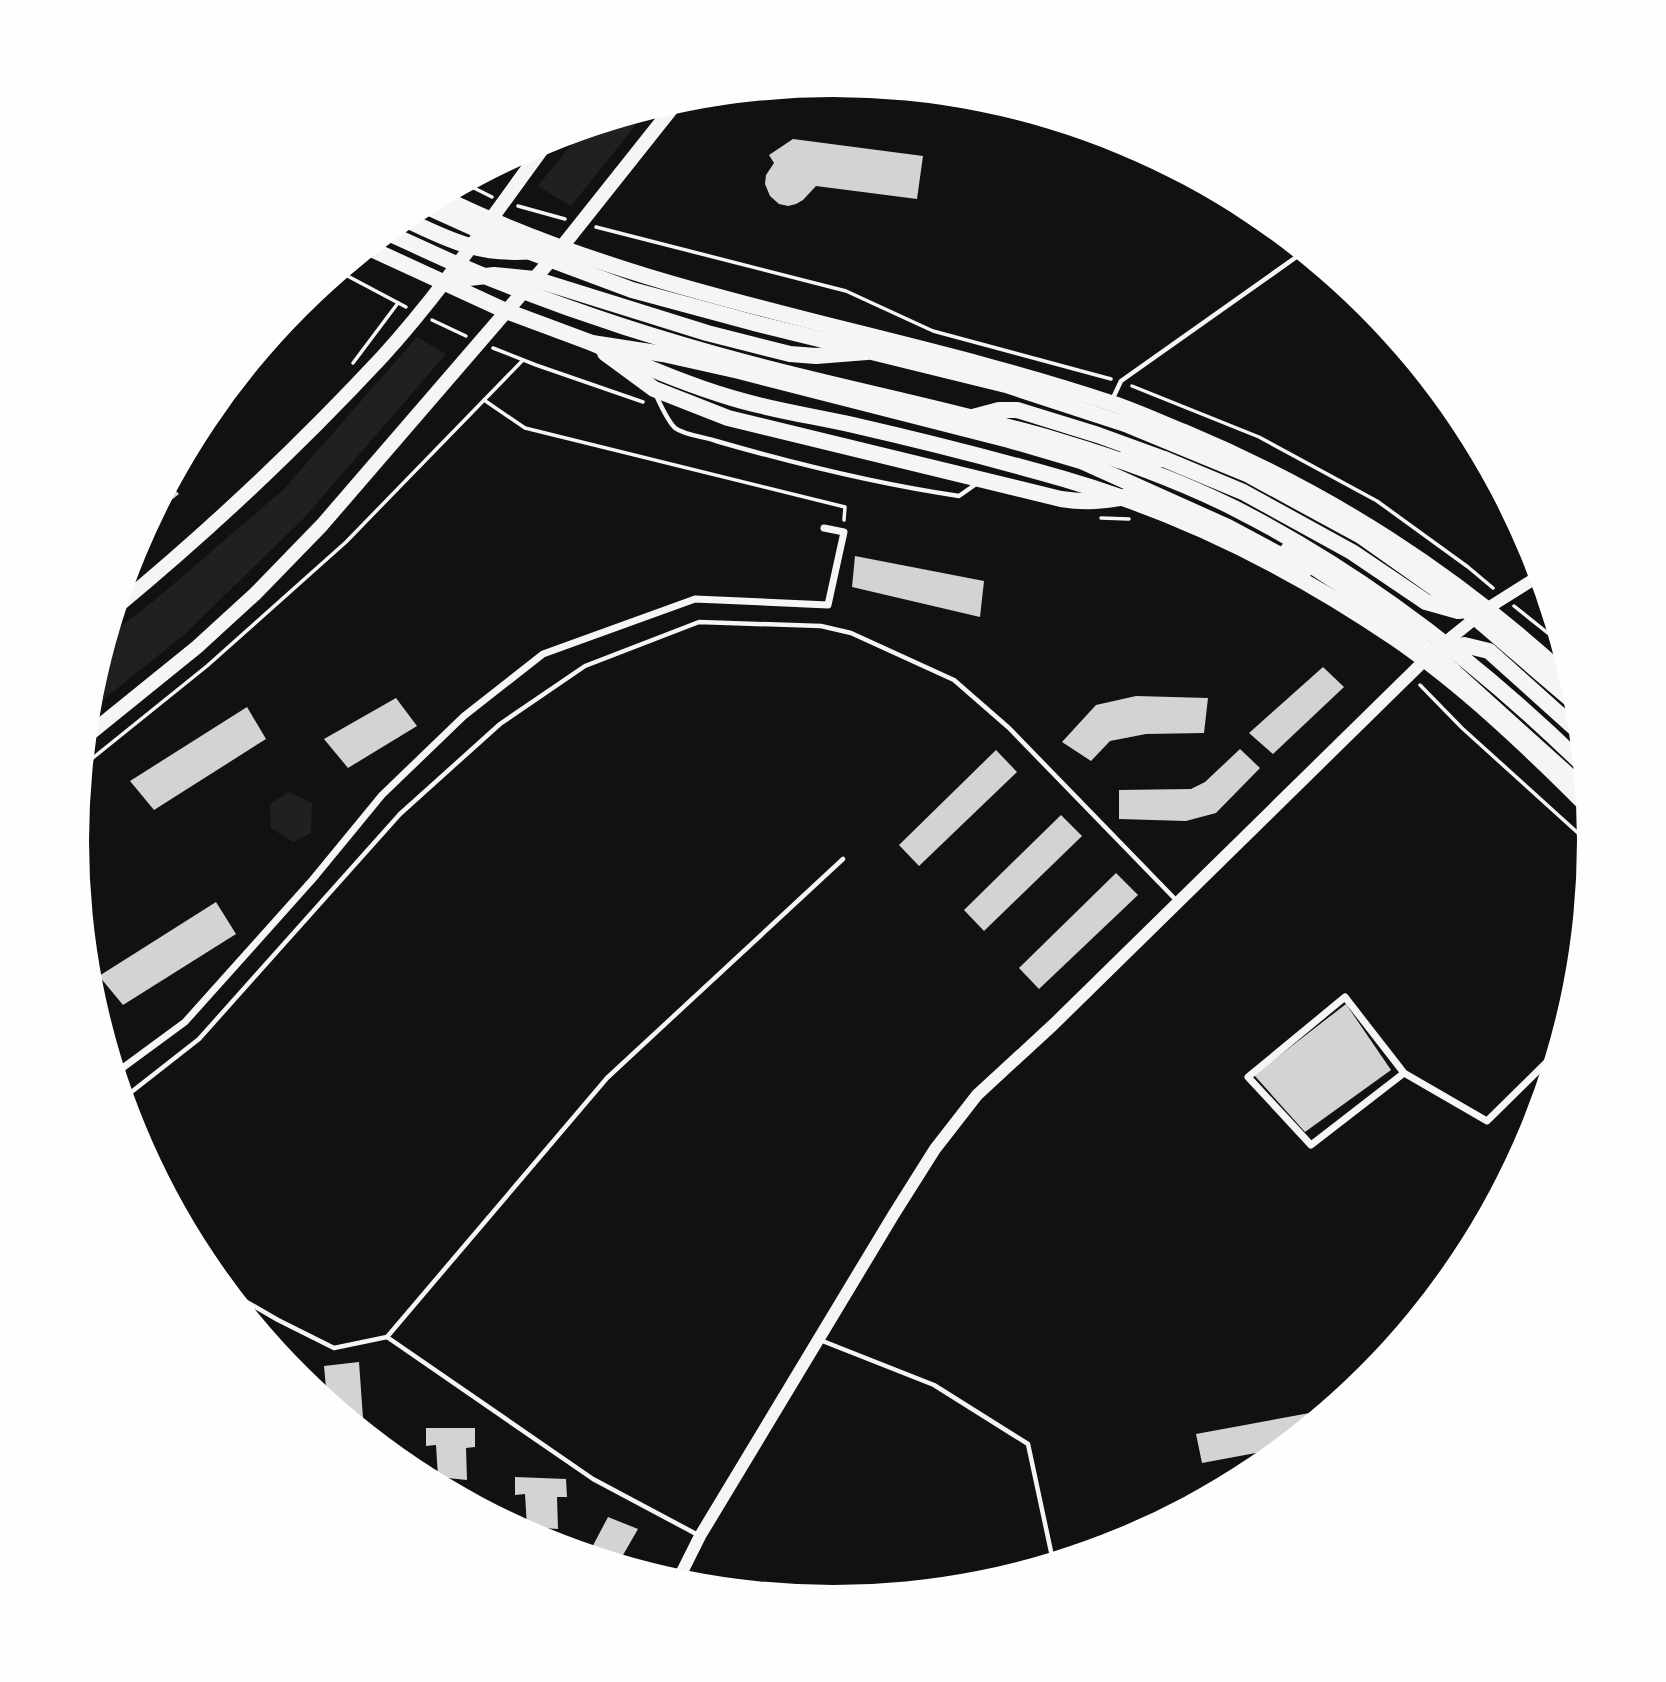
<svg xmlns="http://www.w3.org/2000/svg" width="1666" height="1682" font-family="Mulish,sans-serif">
	<rect width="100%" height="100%" fill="#111"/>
	<g fill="#202020">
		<path d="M647 111 571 206 538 186 582 131Z"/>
		<path d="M417 337 446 354 305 517 185 634 90 710 92 693 109 636 156 599 284 489Z"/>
		<path d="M289 792 312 803 311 833 293 842 271 828 270 804Z"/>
	</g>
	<g fill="#d3d3d3">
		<path d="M793 139 923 156 917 199 816 186 803 200 796 204 788 206 779 204 770 196 765 184 766 175 774 163 769 155Z"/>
		<path d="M170 485 179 494 155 513Z"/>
		<path d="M855 556 984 581 980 617 852 587Z"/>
		<path d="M1323 667 1344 687 1273 754 1249 733Z"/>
		<path d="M1136 696 1208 698 1204 733 1146 734 1110 741 1091 761 1062 742 1096 705Z"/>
		<path d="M396 698 417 726 348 768 324 739Z"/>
		<path d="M247 707 266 739 154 810 130 781Z"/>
		<path d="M1240 749 1260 768 1216 813 1186 821 1119 819V790L1191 789 1205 782Z"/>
		<path d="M996 750 1017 772 919 866 899 845Z"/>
		<path d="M1061 815 1082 836 984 931 964 910Z"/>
		<path d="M1116 873 1138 895 1039 989 1019 968Z"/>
		<path d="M216 902 236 934 123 1005 99 976Z"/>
		<path d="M1346 1004 1391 1070 1305 1132 1254 1075Z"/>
		<path d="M359 1362 363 1418H350L327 1399 324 1366Z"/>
		<path d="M1326 1410 1278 1449 1202 1463 1196 1434Z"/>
		<path d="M426 1428H475V1447L466 1448 467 1480 438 1477 436 1445 426 1446Z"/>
		<path d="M515 1477 566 1479 567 1497H557L558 1529 527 1527 525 1494 515 1495Z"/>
		<path d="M608 1517 638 1529 619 1562 589 1553Z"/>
	</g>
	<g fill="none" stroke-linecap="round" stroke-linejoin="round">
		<g stroke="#f5f5f5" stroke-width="3.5">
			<path d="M466 184 492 197"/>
			<path d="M518 206 565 219"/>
			<path d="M596 227 846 291 933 331 1111 379"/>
			<path d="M340 272 406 307"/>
			<path d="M432 320 466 336"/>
			<path d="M493 348 536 365 643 402"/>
			<path d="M353 363 398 303"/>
			<path d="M1132 386 1259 437 1377 501 1468 567 1493 588"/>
			<path d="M484 400 525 428 845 507 844 520"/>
			<path d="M1101 518 1129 519"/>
			<path d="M1514 606 1559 642"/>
			<path d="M1420 685 1462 728 1589 843"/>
			<path d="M84 765 207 666 346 542 523 360"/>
		</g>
		<g stroke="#f5f5f5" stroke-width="4.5">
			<path d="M656 395C661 406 667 420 675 428 684 435 705 437 716 441 796 464 877 484 959 496L976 484"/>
			<path d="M1113 398 1121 381 1302 253"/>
			<path d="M125 1097 199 1039 400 814 500 724 585 666 699 622 821 626 851 633 954 680 1009 728 1176 900"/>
			<path d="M231 1293 278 1320 334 1348 387 1337 593 1479 700 1536"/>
			<path d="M387 1337 607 1078 843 859"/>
			<path d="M820 1340 934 1385 1028 1444 1053 1561"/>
		</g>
		<g stroke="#f5f5f5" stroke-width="7">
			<path d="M117 1072 185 1022 313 879 382 795 464 716 543 654 695 599 828 605 844 532 824 528"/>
			<path d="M1404 1073 1311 1145 1248 1077 1345 997 1404 1073 1487 1121 1555 1054"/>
		</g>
		<path stroke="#f5f5f5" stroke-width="12" d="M678 1580 700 1536 894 1214 935 1149 977 1095 1054 1024 1432 653 1488 608 1539 576"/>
		<g stroke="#f5f5f5" stroke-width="14">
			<path d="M118 606C211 529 300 445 382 357 443 290 494 214 548 141"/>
			<path d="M87 736 197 647 255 594 322 525 561 248 677 102"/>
		</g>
		<g stroke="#f5f5f5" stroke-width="16">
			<path d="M441 197C651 300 888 329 1108 402 1134 410 1159 422 1184 432 1330 493 1454 573 1570 680"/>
			<path d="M405 219C450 241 482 256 533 251"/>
			<path d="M369 248 506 311 592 343 663 354 739 371 1009 440 1081 461 1228 527 1306 569"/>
			<path d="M444 281 494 275 534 279 707 333 790 354 816 356 867 352"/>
			<path d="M605 353 654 389 728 418 1061 499C1085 503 1105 502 1129 496"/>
			<path d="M969 418 999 410H1017L1098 435 1164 459 1118 460"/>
			<path d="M1164 459 1243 492 1352 552 1426 602 1458 611 1469 610"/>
			<path d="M1441 650 1464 645 1489 651 1578 731"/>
			<path d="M1443 662 1584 789"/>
		</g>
		<g stroke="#f5f5f5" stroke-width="16">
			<path d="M425 206 514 246 632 290 758 324 1006 385 1128 425 1247 474 1361 536 1470 613 1576 704"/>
			<path d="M388 233C424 249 460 267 497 281 578 313 661 340 744 362 908 406 1080 431 1234 508 1364 574 1477 662 1581 763"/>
			<path d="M592 343C638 364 684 384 732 398 771 410 813 416 853 425 923 441 994 459 1064 479 1181 513 1295 570 1396 639 1464 686 1526 745 1585 804"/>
			<path d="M1288 550 1373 606 1453 671"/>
		</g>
	</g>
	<path d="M0 0H1666V1682H0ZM89 841a744 744 0 1 1 1488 0a744 744 0 1 1-1488 0Z" fill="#fefefe" fill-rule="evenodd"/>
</svg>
